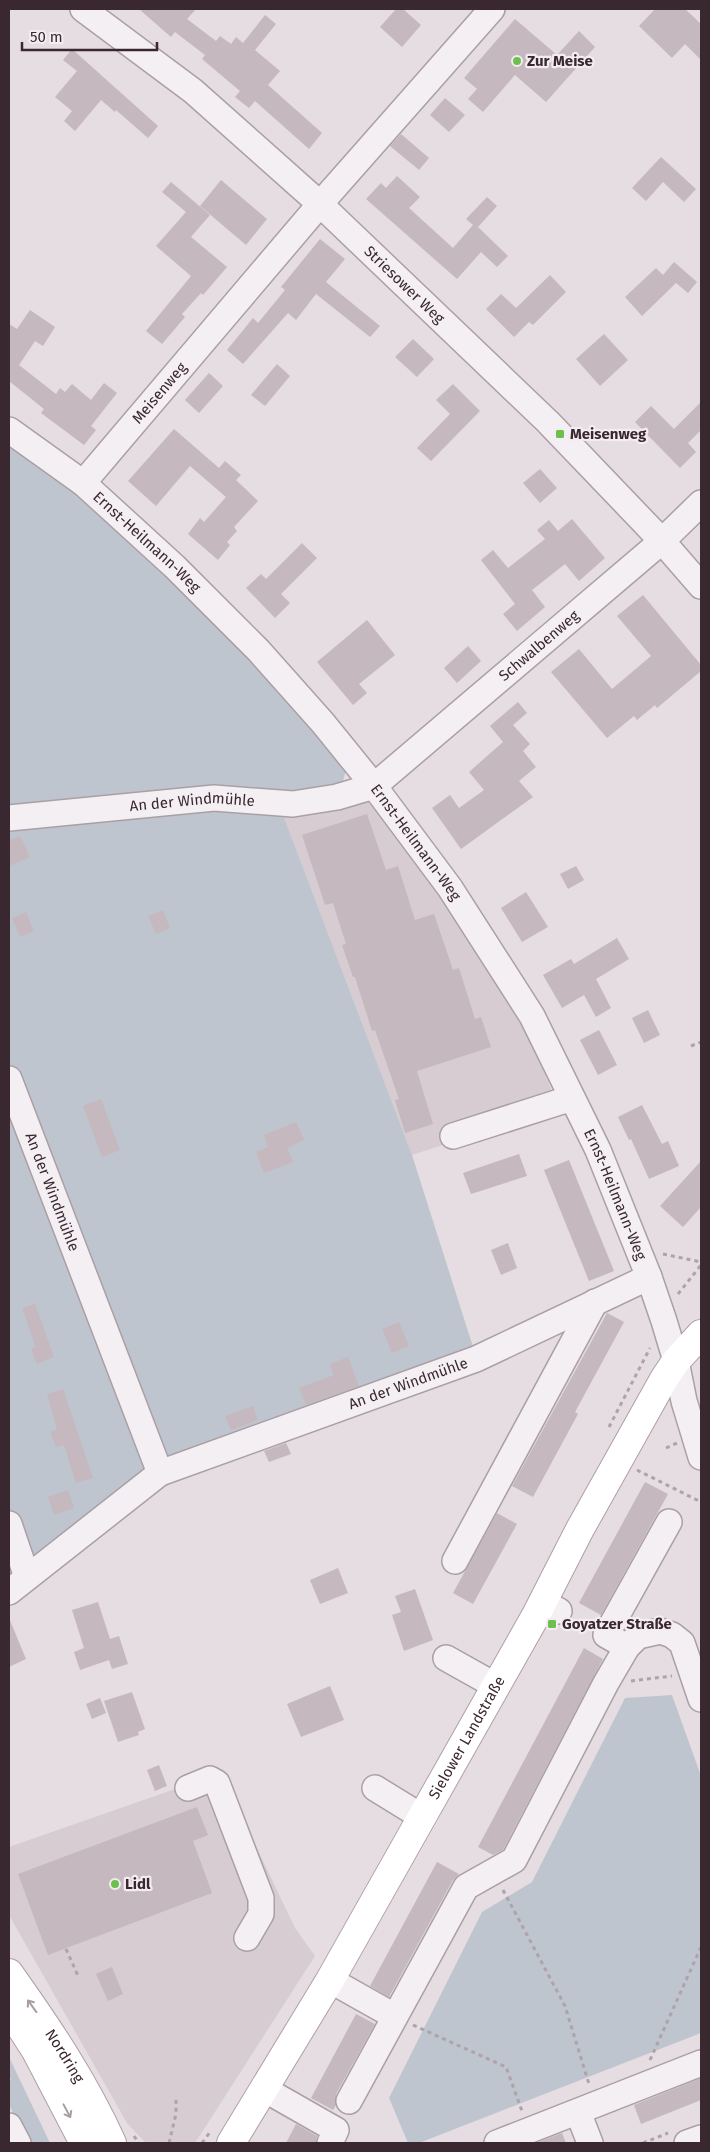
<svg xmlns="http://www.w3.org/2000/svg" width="710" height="2152" font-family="'Fira Sans',sans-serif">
<rect width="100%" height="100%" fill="#e5dde2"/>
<g fill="#d6ccd1">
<polygon points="370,800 438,892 522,1021 559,1107 412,1155 282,812"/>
<polygon points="221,1773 295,1928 315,1956 195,2143 146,2143 127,2123 9,1915 9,1847"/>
</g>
<g fill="#bfc5ce">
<polygon points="9,443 76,490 251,655 348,764 342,784 294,793 246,787 175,789 9,808"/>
<polygon points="241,808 282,812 412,1155 474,1350 153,1468 9,1585 9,826"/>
<polygon points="672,1695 701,1776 701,2033 419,2143 408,2143 389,2098 482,1912 532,1882 625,1698"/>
<polygon points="9,2057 50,2143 29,2143 9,2105 9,2081 11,2080 9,2075"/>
</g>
<g fill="#c5b8be">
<polygon points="139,9 196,9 187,19 216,41 220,36 231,44 236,37 243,43 265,15 276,24 255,50 280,71 268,85 322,133 309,149 255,101 249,108 235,97 240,91 202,59 205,55 175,32 171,37"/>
<polygon points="396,9 403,9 421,25 402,47 380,27"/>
<polygon points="655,9 685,9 701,24 701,60 685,44 672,58 639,26"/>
<polygon points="515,19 557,55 579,31 595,47 546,102 515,75 483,112 468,99 477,89 464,78"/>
<polygon points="72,49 158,126 148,138 116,110 115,112 101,100 75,131 64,121 72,111 55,97 77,71 63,60"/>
<polygon points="445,98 465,115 449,132 430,115"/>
<polygon points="401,134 429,158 419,170 390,146"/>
<polygon points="661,157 696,189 684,202 663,182 646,201 632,188"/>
<polygon points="397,176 420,197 409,208 453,248 473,225 466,219 487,197 497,206 478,227 508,256 497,267 481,252 457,279 366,199 381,183 386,188"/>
<polygon points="221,180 267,219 246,245 200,206"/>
<polygon points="171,182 210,215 191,237 227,267 203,295 201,293 182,314 185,317 162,344 146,331 191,276 156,246 186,212 162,192"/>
<polygon points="320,239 345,259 326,282 380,326 370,337 316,294 296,320 288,313 243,364 227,350 253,318 258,323 285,290 281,287"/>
<polygon points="674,262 697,282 688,293 676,283 642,316 625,297 656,268 663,275"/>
<polygon points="550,275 566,292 533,325 529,322 514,337 486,309 501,294 516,308"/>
<polygon points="30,310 55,327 43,346 35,341 19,365 56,394 60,388 65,392 72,384 91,400 104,383 117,393 91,426 96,430 84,445 41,413 44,409 9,381 9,324 17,329"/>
<polygon points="604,334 628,360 600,386 576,359"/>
<polygon points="413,339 434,359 417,377 395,357"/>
<polygon points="277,364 290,376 265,406 251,395"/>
<polygon points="209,373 223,386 199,413 185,400"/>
<polygon points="453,384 480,411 431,461 417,448 450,414 436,400"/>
<polygon points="701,402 701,430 688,443 696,452 680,468 635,422 651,406 674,429"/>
<polygon points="174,429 219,468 225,461 241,475 236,480 258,501 234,527 237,531 227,542 230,545 218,560 188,534 200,518 204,522 226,497 190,466 156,506 128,481"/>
<polygon points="540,469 557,488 540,503 523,483"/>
<polygon points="572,519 605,558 579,581 565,564 532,590 545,607 517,631 503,614 515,604 481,560 493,550 508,568 545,539 537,530 549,520 558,531"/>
<polygon points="302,543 317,558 281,594 290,603 275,618 246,588 261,574 266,579"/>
<polygon points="643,595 701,665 701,671 657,708 655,705 637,720 634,716 607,738 551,672 579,649 612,689 651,656 617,616"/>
<polygon points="367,620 395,655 359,684 367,693 353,705 317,662"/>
<polygon points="468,646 481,661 457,683 444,668"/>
<polygon points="518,702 527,713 513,725 530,744 523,751 536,767 519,781 533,797 461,849 432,808 450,795 459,808 484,790 469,772 503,742 490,726"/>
<polygon points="367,814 386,870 398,866 415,920 434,914 453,970 459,968 475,1019 481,1017 491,1047 417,1071 433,1124 405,1133 395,1100 399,1099 375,1030 372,1031 355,977 353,977 342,945 346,944 333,903 325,905 302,835"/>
<polygon points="20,836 30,857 9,866 9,840"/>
<polygon points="576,866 584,880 568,889 560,874"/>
<polygon points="526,892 548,927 522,942 501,908"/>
<polygon points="163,910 170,928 156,934 148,916"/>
<polygon points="26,912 34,931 20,937 12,918"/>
<polygon points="617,938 629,959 596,979 611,1008 596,1017 584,995 562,1008 543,975 571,959 574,964"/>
<polygon points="648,1010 660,1035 644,1043 632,1018"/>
<polygon points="599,1030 617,1065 598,1075 580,1040"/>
<polygon points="101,1099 120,1150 102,1157 83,1106"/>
<polygon points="642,1105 662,1144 668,1141 679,1166 649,1179 631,1139 629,1140 618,1117"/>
<polygon points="296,1122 304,1140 287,1148 293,1162 264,1173 256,1152 268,1147 264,1135"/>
<polygon points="519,1154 527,1176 471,1194 463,1173"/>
<polygon points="569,1160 614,1271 589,1281 544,1170"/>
<polygon points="701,1161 701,1207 683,1227 660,1206"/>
<polygon points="508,1243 517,1268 501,1275 491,1250"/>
<polygon points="35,1304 54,1357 37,1364 31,1349 36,1347 22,1308"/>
<polygon points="607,1313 624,1322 575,1412 578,1414 533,1497 512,1486"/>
<polygon points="399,1322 409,1346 392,1353 382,1329"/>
<polygon points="348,1357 359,1386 306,1405 299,1388 334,1375 330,1364"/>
<polygon points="63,1389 93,1478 76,1483 64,1445 56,1447 50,1432 57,1429 47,1394"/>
<polygon points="253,1406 258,1420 231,1430 225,1416"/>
<polygon points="286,1443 291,1454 269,1462 264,1451"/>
<polygon points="645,1482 668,1494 601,1615 579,1603"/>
<polygon points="68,1490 74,1508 54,1515 48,1497"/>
<polygon points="497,1513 517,1524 473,1604 453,1593"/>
<polygon points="338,1568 348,1593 320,1604 310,1580"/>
<polygon points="415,1589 433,1640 404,1651 392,1615 401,1612 395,1596"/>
<polygon points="98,1602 110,1639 119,1636 128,1664 112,1669 109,1660 80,1670 74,1652 84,1648 72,1610"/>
<polygon points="9,1618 26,1659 9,1667"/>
<polygon points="584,1648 603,1659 503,1850 493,1855 478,1847"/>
<polygon points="330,1686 344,1720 301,1737 287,1704"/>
<polygon points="132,1692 145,1729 138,1732 139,1735 118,1742 104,1701"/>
<polygon points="100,1698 106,1713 92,1719 86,1704"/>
<polygon points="159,1765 167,1786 155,1791 147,1770"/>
<polygon points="197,1807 208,1835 193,1841 212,1893 48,1955 18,1874"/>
<polygon points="437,1862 459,1874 453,1880 389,1997 370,1986"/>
<polygon points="112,1967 123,1994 108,2001 96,1974"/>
<polygon points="356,2014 375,2024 336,2094 336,2105 333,2110 311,2098"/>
<polygon points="701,2078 701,2100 641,2124 634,2105"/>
<polygon points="296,2124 317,2136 316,2143 286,2143"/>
<polygon points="562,2133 566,2143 536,2143"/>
</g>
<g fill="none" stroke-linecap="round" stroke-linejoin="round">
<g stroke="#ab9fa6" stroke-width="28">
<g id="minor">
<path id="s1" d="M83 9 193 91 320 204 548 422 662 541 701 586"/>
<path id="s2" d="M9 430 83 483 174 566 259 651 323 723 374 786 450 888 532 1016 598 1150 649 1277 664 1321 676 1361 684 1401 701 1457"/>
<path id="s3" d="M83 483 320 204 492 9"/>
<path id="s4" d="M9 818 214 798 293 804 337 797 374 786 662 541 701 503"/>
<path id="s5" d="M9 1079 160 1473"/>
<polyline points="453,1136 572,1098"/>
<polyline points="9,1524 27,1577"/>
<polyline points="455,1561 595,1302"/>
<path id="s6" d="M9 1592 160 1473 476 1359 649 1277"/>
<polyline points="543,1602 559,1611"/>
<polyline points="627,1647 606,1635 669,1522"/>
<polyline points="446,1658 496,1686"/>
<polyline points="188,1788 210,1779 217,1783 261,1898 261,1914 247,1938"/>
<polyline points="375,1788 422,1817"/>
<polyline points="330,1980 394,2016"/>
<polyline points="264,2089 336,2130 330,2143"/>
<polyline points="349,2101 466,1887 514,1860 606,1683 627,1647 638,1636 660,1631 672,1635 682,1643 701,1699"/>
<polyline points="578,2112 590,2143"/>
<polyline points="9,2126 18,2143"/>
<polyline points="497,2143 701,2063"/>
<polyline points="687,2143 701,2138"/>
</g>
</g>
<g stroke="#b09ea7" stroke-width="30">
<g id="major">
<path id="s7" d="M9 1973C48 2028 84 2081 112 2143"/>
<polyline points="9,2009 36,2051 84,2143"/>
<path id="s8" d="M231 2143 330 1980 422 1817 535 1617 580 1529 664 1379 676 1361 701 1334"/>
</g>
</g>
<g stroke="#ada3a9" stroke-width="3" stroke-dasharray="4 4" stroke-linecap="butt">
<polyline points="691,1046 701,1042"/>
<polyline points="663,1254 701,1262"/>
<polyline points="678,1294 701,1265"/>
<polyline points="609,1427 650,1348"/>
<polyline points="666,1448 677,1443"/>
<polyline points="637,1470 701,1502"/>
<polyline points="631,1681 672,1676"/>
<polyline points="503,1890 565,2006 589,2084"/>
<polyline points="66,1949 79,1978"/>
<polyline points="413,2025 506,2067 522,2111"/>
<polyline points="650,2060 701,1947"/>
<polyline points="134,2136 139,2143"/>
<polyline points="169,2143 176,2114 176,2100"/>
<polyline points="202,2143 210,2132"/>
<polyline points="643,2143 668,2133"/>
</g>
<use href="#minor" stroke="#f4eff2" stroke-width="25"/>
<use href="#major" stroke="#fff" stroke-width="28"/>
</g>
<defs><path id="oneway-shaft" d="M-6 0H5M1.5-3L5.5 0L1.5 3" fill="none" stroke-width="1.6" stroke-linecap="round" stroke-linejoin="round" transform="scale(1.25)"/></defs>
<g stroke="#a69ea2">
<use href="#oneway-shaft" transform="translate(32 2006) rotate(-126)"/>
<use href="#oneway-shaft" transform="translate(67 2111) rotate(62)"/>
</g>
<g fill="#6dbf4e" stroke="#f3ecf0" stroke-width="2">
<circle cx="517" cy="61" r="5"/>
<rect x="555" y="429" width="10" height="10" rx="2.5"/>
<rect x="547" y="1619" width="10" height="10" rx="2.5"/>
<circle cx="115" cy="1884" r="5"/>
</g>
<g text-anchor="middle" stroke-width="4.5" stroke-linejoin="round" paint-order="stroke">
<g font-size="15" font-weight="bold" fill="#3a2831" stroke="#f3ecf0" text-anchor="start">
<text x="527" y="66">Zur Meise</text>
<text x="570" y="439">Meisenweg</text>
<text x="562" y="1629">Goyatzer Straße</text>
<text x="125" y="1889">Lidl</text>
</g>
<g font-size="15" fill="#3a2831" stroke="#f3ecf0">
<text dy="5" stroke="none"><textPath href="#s1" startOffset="424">Striesower Weg</textPath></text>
<text dy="5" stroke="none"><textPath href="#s3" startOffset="118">Meisenweg</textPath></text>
<text dy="5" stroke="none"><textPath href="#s2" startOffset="178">Ernst-Heilmann-Weg</textPath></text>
<text dy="5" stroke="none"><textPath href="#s4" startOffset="585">Schwalbenweg</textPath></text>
<text dy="5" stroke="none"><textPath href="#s4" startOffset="184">An der Windmühle</textPath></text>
<text dy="5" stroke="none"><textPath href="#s2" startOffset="582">Ernst-Heilmann-Weg</textPath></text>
<text dy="5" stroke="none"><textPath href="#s5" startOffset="121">An der Windmühle</textPath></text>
<text dy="5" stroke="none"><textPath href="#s2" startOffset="988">Ernst-Heilmann-Weg</textPath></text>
<text dy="5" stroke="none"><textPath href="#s6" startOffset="456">An der Windmühle</textPath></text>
<text dy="5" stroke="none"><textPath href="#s8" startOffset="469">Sielower Landstraße</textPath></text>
<text dy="5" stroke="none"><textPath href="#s7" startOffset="100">Nordring</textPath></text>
</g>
</g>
<rect width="710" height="2152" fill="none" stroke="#3a2831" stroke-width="20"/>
<path d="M22 42v8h135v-8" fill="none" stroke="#3a2831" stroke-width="2.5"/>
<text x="30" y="42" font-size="15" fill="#3a2831" stroke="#f3ecf0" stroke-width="4" paint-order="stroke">50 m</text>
</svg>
